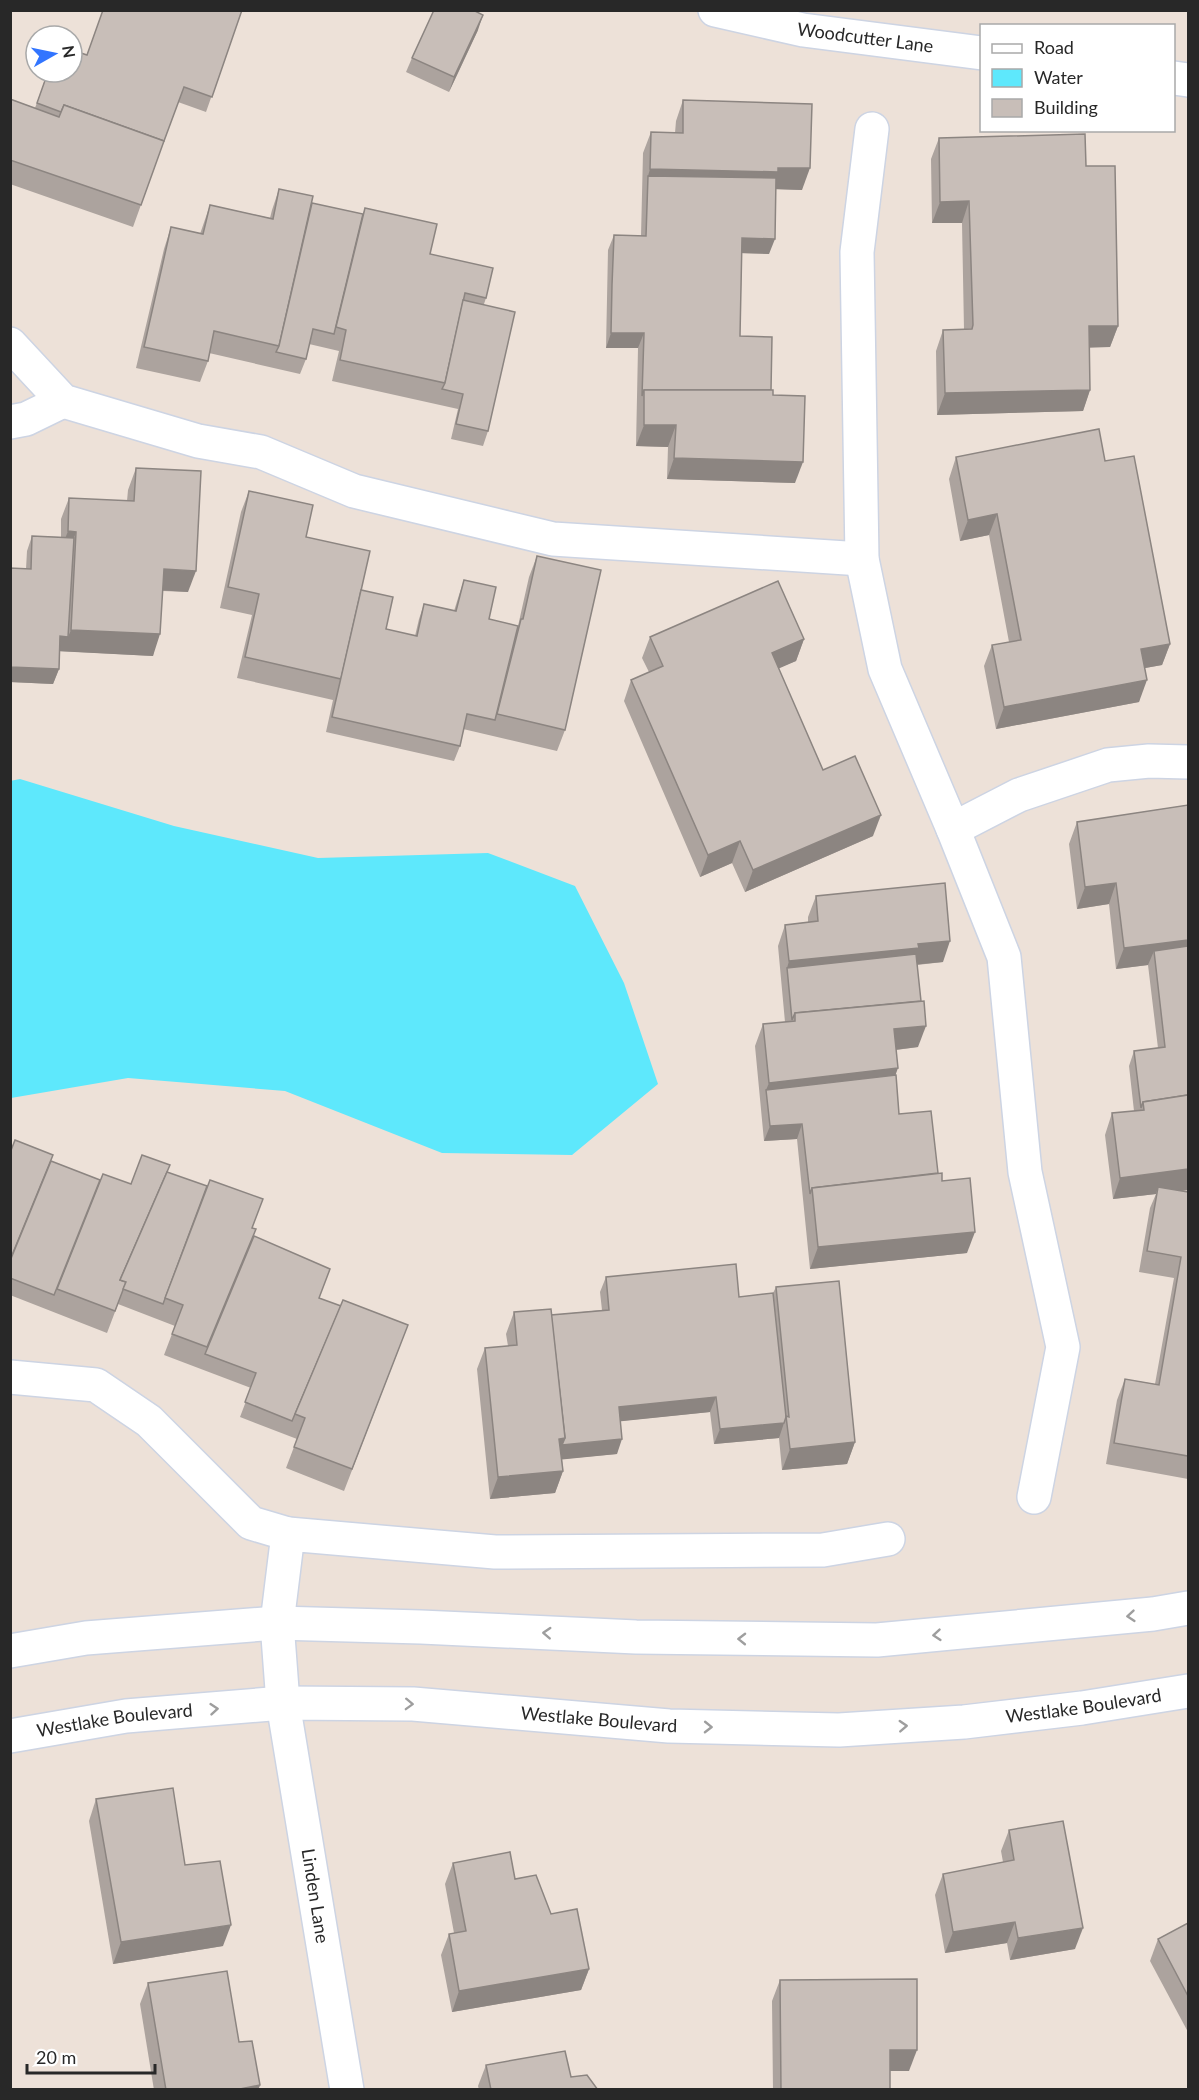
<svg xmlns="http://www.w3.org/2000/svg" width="1199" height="2100" font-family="Lato,sans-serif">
<rect width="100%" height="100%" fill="#ede1d8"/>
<polygon fill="#5ee8fc" points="20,779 174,826 318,858 488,853 575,886 624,983 658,1084 572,1155 442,1153 285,1091 128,1078 11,1098 10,781"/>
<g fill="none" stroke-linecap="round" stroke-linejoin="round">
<g stroke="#cdd4e3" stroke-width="36">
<g id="minor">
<path id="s1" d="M715 10 803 30 982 53"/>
<polyline points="1174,78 1188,80"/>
<polyline points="872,129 857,252 862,559 885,669 953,829 1004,957 1025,1172 1063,1347 1034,1497"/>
<polyline points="10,344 63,401 198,441 261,452 354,491 553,539 862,559"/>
<polyline points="10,422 26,419 63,401"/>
<polyline points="953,829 1019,795 1108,765 1149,761 1188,762"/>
<polyline points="10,1377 96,1385 149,1421 251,1523 288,1534"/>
<polyline points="10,1651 86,1638 277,1623 421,1627 636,1637 877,1640 1153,1614 1188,1608"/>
<path id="s2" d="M10 1736 126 1716 283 1703 413 1704 669 1726 839 1730 964 1722 1082 1708 1188 1691"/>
<polyline points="347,2090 283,1703 277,1623 288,1534 495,1552 823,1550 888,1539"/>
</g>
</g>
<use href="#minor" stroke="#fff" stroke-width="33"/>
</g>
<g fill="#aca39e">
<polygon points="242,10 206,112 178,102 133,227 10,184 10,99 35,108 48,72 87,55"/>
<polygon points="478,30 449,92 406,72 412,58"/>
<polygon points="683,100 802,190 775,189 769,254 742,253 740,336 773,395 795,483 667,479 668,447 636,446 638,348 606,348 608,250 614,235 641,236 643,153 651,132 675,133 676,121"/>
<polygon points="939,138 1086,166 1118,326 1110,347 1089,347 1090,390 1083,411 937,415 936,351 943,330 964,329 962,223 932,223 931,159"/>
<polygon points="279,189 312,203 363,214 365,208 430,254 486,298 484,304 488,431 483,446 451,439 458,409 332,381 339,351 309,344 306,359 300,374 209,353 208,361 200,382 136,368 164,249 171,227 200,234 210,205 270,218 272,210"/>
<polygon points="956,457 1105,461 1170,644 1162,665 1145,668 1139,702 996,729 984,666 992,645 1009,642 989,535 960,541 949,479"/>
<polygon points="136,468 188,592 163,591 153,656 60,651 59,669 53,684 10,682 10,568 26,569 27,551 32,536 61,537 61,519 69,498 127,501 128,490"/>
<polygon points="249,491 306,537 361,590 386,629 415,636 419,619 424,604 454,611 459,595 464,580 489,619 518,626 529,577 537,556 565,730 557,751 463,729 460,746 454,761 326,732 333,700 237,678 252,615 220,608 241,512"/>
<polygon points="650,637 804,639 796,661 778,668 823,770 873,836 745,892 732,863 700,877 624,701 631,680 649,672 642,658"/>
<polygon points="1188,805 1188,1190 1179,1191 1188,1192 1188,1479 1106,1464 1117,1400 1125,1379 1155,1384 1174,1278 1139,1272 1150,1208 1156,1194 1113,1199 1105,1135 1112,1113 1134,1111 1129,1066 1134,1051 1158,1048 1148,965 1116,969 1109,904 1077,909 1069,844 1077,822"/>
<polygon points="816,896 943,962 917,965 918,1047 896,1050 896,1075 899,1114 938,1173 967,1253 810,1269 797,1139 764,1141 755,1046 763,1024 785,1022 778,946 785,925 808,922 808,917"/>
<polygon points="10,1153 51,1161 100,1180 131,1184 167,1172 253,1228 254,1236 319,1298 400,1346 344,1491 286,1468 297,1439 240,1417 251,1388 164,1355 175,1326 118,1304 107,1333 10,1295"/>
<polygon points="606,1277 739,1297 773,1293 776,1287 855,1442 847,1464 782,1470 779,1438 714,1444 710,1412 620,1421 617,1454 562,1459 563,1471 555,1493 490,1499 477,1369 485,1348 508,1346 506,1334 514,1312 551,1315 602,1310 600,1292"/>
<polygon points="96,1799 185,1865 223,1946 113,1964 89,1821"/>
<polygon points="1009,1830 1075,1949 1010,1960 1007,1943 945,1953 935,1895 943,1874 1003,1862 1001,1851"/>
<polygon points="453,1863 515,1879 551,1914 589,1969 581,1990 452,2012 441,1955 449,1934 454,1933 445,1884"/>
<polygon points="1188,1923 1188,2032 1150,1961 1158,1939"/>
<polygon points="780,1980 909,2071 890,2071 890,2090 773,2090 772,2001"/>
<polygon points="148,1983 239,2042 260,2085 258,2090 154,2090 140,2004"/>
<polygon points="486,2065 571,2077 598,2090 479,2090 478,2086"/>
</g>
<g fill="#8c8581">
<polygon points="483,15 478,30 449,92 454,77"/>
<polygon points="778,168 810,168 802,190 772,189 648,176 650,169"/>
<polygon points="969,201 962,223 932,223 940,202"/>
<polygon points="742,238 775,239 769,254 737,253"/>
<polygon points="1089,326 1118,326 1110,347 1081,348"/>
<polygon points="611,333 644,333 638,348 606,348"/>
<polygon points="1090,390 1083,411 937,415 945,393"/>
<polygon points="644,425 676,425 668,447 636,446"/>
<polygon points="674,458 803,462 795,483 667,479"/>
<polygon points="997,514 989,535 960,541 968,520"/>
<polygon points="68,531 76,532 69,553 60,552"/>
<polygon points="164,569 196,571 188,592 156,590"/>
<polygon points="71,630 160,634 153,656 55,651 60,636 68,637"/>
<polygon points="804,639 796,661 764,675 772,653"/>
<polygon points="1170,644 1162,665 1134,670 1141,649"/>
<polygon points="10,667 59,669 53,684 10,682"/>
<polygon points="1147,680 1139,702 996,729 1004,707"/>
<polygon points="881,815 873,836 745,892 753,870"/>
<polygon points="740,841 732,863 700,877 708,855"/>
<polygon points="1116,883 1109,904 1077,909 1085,887"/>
<polygon points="1188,940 1188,960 1154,951 1148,965 1116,969 1124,948"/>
<polygon points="950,941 943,962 912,965 787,968 789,961 918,944"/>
<polygon points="926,1026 918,1047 886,1051 894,1029"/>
<polygon points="898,1068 890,1090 766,1090 769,1083"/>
<polygon points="802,1124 797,1139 764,1141 770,1126"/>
<polygon points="1188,1169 1188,1190 1157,1194 1158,1187 1156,1194 1113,1199 1120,1178"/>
<polygon points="975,1232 967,1253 810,1269 818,1247"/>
<polygon points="716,1397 710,1412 614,1422 619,1407"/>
<polygon points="784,1423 779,1438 714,1444 720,1429"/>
<polygon points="565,1438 622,1439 617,1454 557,1460 559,1439"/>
<polygon points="855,1442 847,1464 782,1470 790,1449"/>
<polygon points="563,1471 555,1493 490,1499 498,1477"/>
<polygon points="1015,1922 1007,1943 945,1953 953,1932"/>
<polygon points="231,1925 223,1946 113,1964 121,1942"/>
<polygon points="1083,1928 1075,1949 1010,1960 1018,1938"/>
<polygon points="589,1969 581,1990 452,2012 459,1991"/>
<polygon points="890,2050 917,2050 909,2071 883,2071"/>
<polygon points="260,2085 258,2090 235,2090"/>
</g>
<g fill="#c8beb8" stroke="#8c8581" stroke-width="1.5">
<polygon points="103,10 242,10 212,97 184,87 164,141 64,105 61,112 37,103 48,72 72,72 72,50 87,55"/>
<polygon points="434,10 473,10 483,15 454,77 412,58"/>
<polygon points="10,99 59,117 64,105 164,141 141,205 10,160"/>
<polygon points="683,100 812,104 810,168 778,168 778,172 650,169 651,132 683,133"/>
<polygon points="1085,134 1086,166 1115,166 1118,326 1089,326 1090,390 945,393 943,330 972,329 973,325 969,201 940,202 939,138"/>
<polygon points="648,176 776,178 775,239 742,238 740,336 772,337 771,390 644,390 642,396 644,333 611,333 612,285 614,235 646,236"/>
<polygon points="279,189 313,196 279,346 214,331 208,361 144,347 171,227 203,234 210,205 273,219"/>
<polygon points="312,203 363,214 334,334 313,329 306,359 276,352 279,346"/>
<polygon points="365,208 437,224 430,254 493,268 486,298 465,293 445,383 340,360 346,330 336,327"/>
<polygon points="463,300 515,312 488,431 456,424 463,394 442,389 445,383"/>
<polygon points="644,390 773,390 773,395 805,396 803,462 674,458 676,425 644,425"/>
<polygon points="1099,429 1105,461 1134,456 1170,644 1141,649 1147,680 1004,707 992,645 1021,640 997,514 968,520 956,457"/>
<polygon points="136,468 201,471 196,571 164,569 160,634 71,630 76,532 68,531 69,498 134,501"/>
<polygon points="249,491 313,505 306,537 370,551 341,679 245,657 259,594 228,587"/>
<polygon points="32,536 74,538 68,637 60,636 59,669 10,667 10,568 31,569"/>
<polygon points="537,556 601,570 565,730 497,714 521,619 523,619"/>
<polygon points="464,580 496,587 489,619 518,626 495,720 467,714 460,746 332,717 361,590 393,597 386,629 417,636 424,604 456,611"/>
<polygon points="778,581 804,639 772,653 823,770 855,756 881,815 753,870 740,841 708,855 631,680 663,666 650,637"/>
<polygon points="1188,805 1188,940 1124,948 1116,883 1085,887 1077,822"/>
<polygon points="945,883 950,941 918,944 919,948 789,961 785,925 818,921 816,896"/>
<polygon points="1188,946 1188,1095 1143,1102 1141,1108 1134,1051 1165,1047 1154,951"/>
<polygon points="916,954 921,1001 795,1013 792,1020 787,968"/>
<polygon points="924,1001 926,1026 894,1029 898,1068 769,1083 763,1024 795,1021 795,1013"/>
<polygon points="896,1075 899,1114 931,1111 938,1173 812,1188 810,1194 802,1124 770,1126 766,1090"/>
<polygon points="1188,1095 1188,1169 1120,1178 1112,1113 1144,1110 1143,1102"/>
<polygon points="15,1140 53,1155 10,1260 10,1153"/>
<polygon points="142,1155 170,1165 120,1280 126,1282 115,1311 57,1289 103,1174 131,1184"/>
<polygon points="51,1161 100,1180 54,1295 10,1278 10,1261"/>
<polygon points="167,1172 207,1186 163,1304 123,1289 126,1282 120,1280"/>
<polygon points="942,1173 942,1181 970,1178 975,1232 818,1247 812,1188"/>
<polygon points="210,1180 263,1199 252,1228 256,1229 207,1347 172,1334 183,1305 165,1298"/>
<polygon points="1158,1187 1188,1192 1188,1456 1114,1443 1125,1379 1159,1385 1181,1257 1147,1251"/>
<polygon points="254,1236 330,1269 319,1298 341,1306 292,1421 245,1402 256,1373 205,1354"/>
<polygon points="736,1264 739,1297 773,1293 786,1417 784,1423 720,1429 716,1397 619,1407 622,1439 562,1445 565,1438 551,1315 609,1310 606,1277"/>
<polygon points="839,1281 855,1442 790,1449 786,1416 789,1417 776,1287"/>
<polygon points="343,1300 408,1325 352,1469 294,1447 305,1418 295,1414"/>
<polygon points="551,1309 565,1438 559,1439 563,1471 498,1477 485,1348 517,1345 514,1312"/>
<polygon points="173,1788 185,1865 220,1861 231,1925 121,1942 96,1799"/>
<polygon points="1063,1821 1083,1928 1018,1938 1015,1922 953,1932 943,1874 1014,1860 1009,1830"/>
<polygon points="510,1852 515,1879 536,1875 551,1914 577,1909 589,1969 459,1991 449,1934 466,1931 453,1863"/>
<polygon points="1188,1923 1188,1996 1158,1939"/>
<polygon points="227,1971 239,2042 252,2041 260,2085 235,2090 166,2090 148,1983"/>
<polygon points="917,1979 917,2050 890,2050 890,2090 781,2090 780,1980"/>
<polygon points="565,2051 571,2077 587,2075 598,2090 491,2090 486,2065"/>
</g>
<defs><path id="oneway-chevron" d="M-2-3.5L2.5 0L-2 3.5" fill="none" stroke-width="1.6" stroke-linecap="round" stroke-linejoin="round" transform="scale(1.5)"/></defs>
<g stroke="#9e9e9e">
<use href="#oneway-chevron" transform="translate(1131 1616) rotate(175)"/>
<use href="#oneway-chevron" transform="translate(547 1633) rotate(-177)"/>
<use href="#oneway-chevron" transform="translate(937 1635) rotate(175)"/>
<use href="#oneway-chevron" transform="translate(742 1639) rotate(-179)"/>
<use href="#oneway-chevron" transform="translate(409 1704) rotate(2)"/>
<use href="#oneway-chevron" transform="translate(214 1709) rotate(-5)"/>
<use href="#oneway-chevron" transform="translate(903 1726) rotate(-3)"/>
<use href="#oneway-chevron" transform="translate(708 1727) rotate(1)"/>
</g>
<g text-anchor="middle" stroke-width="6" stroke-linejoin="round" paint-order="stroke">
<g font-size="18" fill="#282828" stroke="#fff">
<text dy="6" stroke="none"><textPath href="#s1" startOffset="153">Woodcutter Lane</textPath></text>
<text dy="6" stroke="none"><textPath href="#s2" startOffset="1078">Westlake Boulevard</textPath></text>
<text dy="6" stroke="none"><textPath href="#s2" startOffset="592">Westlake Boulevard</textPath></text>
<text dy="6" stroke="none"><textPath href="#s2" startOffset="106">Westlake Boulevard</textPath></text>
<text transform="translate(315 1896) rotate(81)" y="6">Linden Lane</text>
</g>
</g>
<rect width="1199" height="2100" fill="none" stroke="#282828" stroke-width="24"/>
<rect x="980" y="24" width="195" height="108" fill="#ffffff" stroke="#a9a9a9" stroke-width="1.5"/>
<rect x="992" y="44" width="30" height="9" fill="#ffffff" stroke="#a9a9a9" stroke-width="1.5"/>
<text x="1034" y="54" font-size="18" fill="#282828">Road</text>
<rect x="992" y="69" width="30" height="18" fill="#5ee8fc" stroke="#a9a9a9" stroke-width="1.5"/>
<text x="1034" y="84" font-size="18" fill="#282828">Water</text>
<rect x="992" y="99" width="30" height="18" fill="#c8beb8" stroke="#a9a9a9" stroke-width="1.5"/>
<text x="1034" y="114" font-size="18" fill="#282828">Building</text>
<g transform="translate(54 54) rotate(81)"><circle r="28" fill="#ffffff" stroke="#a9a9a9" stroke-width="1.5"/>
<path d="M0-4.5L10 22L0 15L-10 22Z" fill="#3275ff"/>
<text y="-9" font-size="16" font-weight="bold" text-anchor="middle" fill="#282828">N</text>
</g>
<path d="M27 2064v9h128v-9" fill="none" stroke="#282828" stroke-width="3"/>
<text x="36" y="2064" font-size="18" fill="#282828" stroke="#ffffff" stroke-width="4.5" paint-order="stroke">20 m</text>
</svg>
